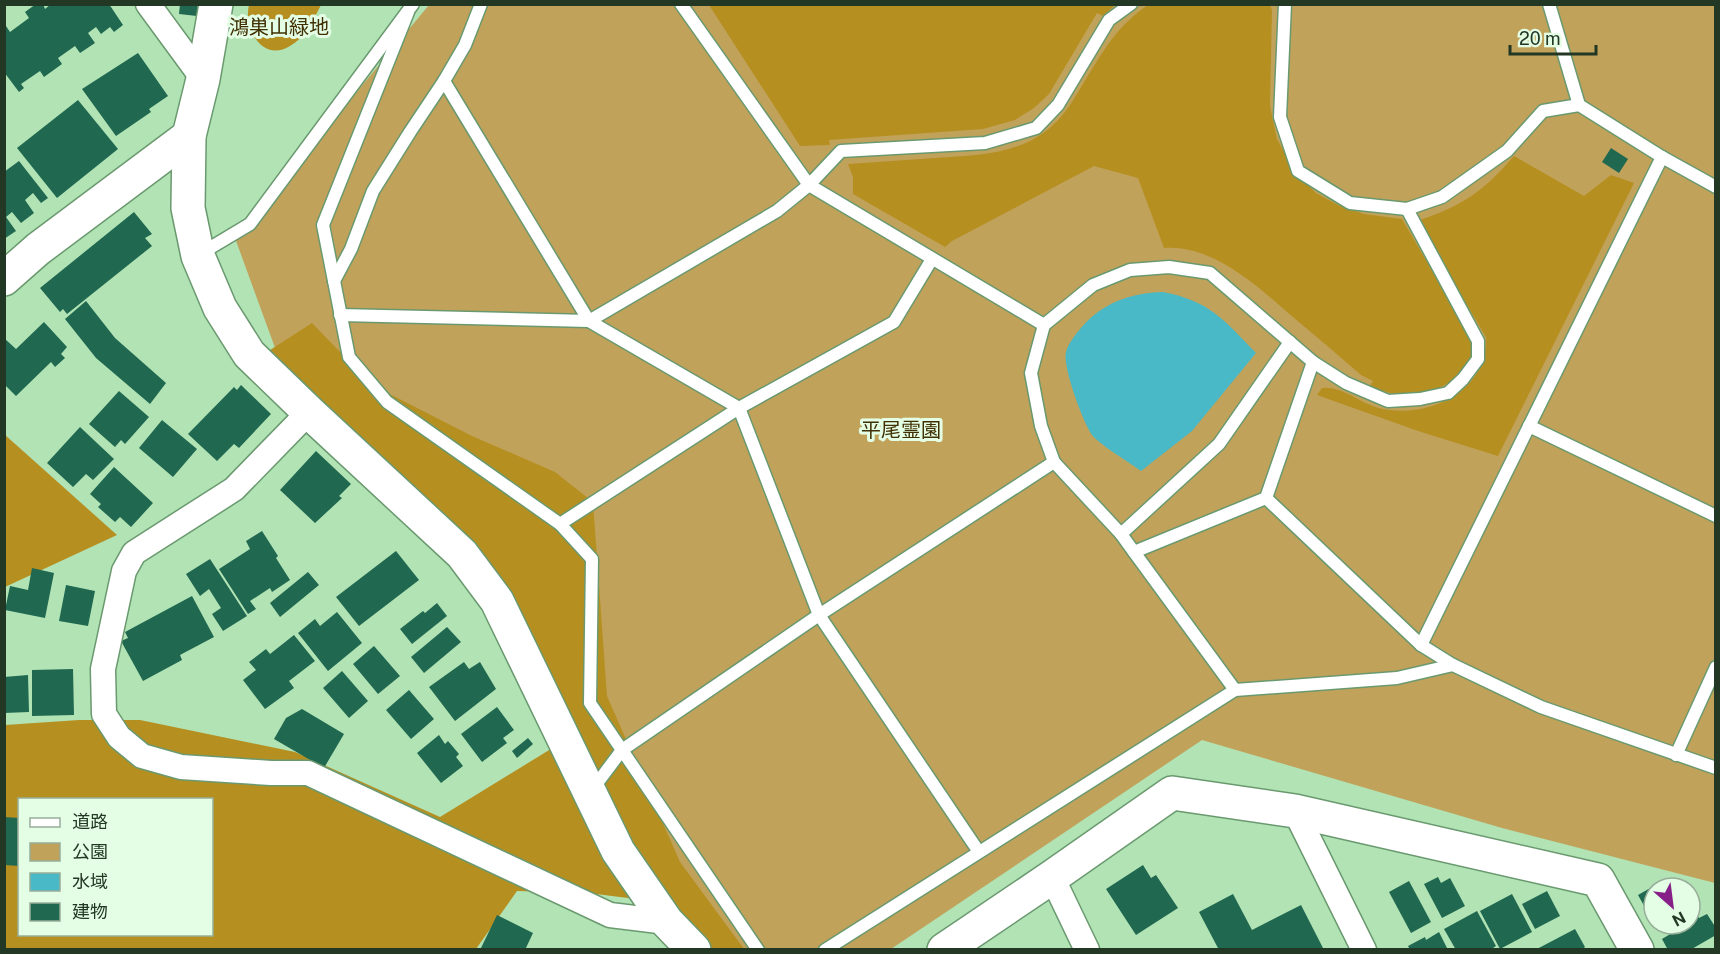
<svg xmlns="http://www.w3.org/2000/svg" width="1720" height="954" font-family="'Public Sans','Noto Sans JP',sans-serif">
<rect width="100%" height="100%" fill="#b1e3b5"/>
<polygon fill="#c1a25a" points="429,5 1715,5 1715,883 1502,828 1202,740 891,949 731,949 503,586 278,356 235,238"/>
<g fill="#b68f21" fill-rule="evenodd">
<path d="M249 5V4L321 5C313 20 306 37 290 46 263 63 243 29 249 5Z"/>
<polygon points="709,5 1115,5 1103,16 1097,13 1049,94 1034,108 1015,120 983,129 829,140 830,145 800,146"/>
<path d="M1148 5H1270L1272 10 1270 106 1277 139 1297 175 1316 193 1338 205 1364 214 1402 219 1473 341C1480 371 1437 394 1412 395 1397 396 1384 392 1370 386L1373 381 1361 375C1339 356 1317 337 1294 318 1258 287 1215 245 1164 248L1138 178 1094 166 952 241 945 247 853 194V177L848 164C877 162 906 160 935 158 988 155 1037 154 1070 105 1095 67 1110 30 1148 5Z"/>
<path d="M1514 156 1584 196 1611 175 1634 183 1498 456 1418 431 1317 395 1322 388C1343 386 1359 403 1379 408 1426 420 1489 392 1486 337L1417 221C1461 207 1484 191 1514 156Z"/>
<path d="M312 323 372 385 472 436 555 472 593 502 607 696 680 862 744 949H708L652 901 588 893 517 891 476 949 5 950V725L79 720H140L295 752 440 817 572 736 502 586 267 352ZM20 800H212V934H20Z"/>
<polygon points="4,434 117,535 5,587 4,587"/>
</g>
<path fill="#49b9c7" d="M1163 292C1210 301 1224 320 1256 353L1192 431 1141 471C1129 462 1100 445 1092 435 1083 422 1062 366 1066 352 1068 344 1075 335 1081 328 1102 303 1130 293 1163 292Z"/>
<g fill="#206850">
<polygon points="36,4 43,4 45,9 51,4 109,4 123,25 114,32 110,27 101,34 96,27 88,33 95,43 80,53 75,46 58,58 62,64 44,77 40,71 21,84 24,88 19,92 4,72 4,23 10,32 29,18 25,12"/>
<polygon points="180,4 198,4 197,16 179,14"/>
<polygon points="138,53 168,96 149,109 151,112 116,136 82,89"/>
<polygon points="78,100 118,149 57,198 17,148"/>
<polygon points="1611,148 1628,159 1619,173 1602,162"/>
<polygon points="19,161 48,198 41,203 33,193 25,200 34,213 21,223 12,212 6,217 16,231 4,239 4,172"/>
<polygon points="134,212 152,234 145,238 152,246 67,314 63,309 60,312 40,288"/>
<polygon points="86,301 115,338 166,383 150,404 96,358 65,319"/>
<polygon points="44,322 67,347 61,354 65,358 55,367 51,362 16,396 4,384 4,338 16,349"/>
<polygon points="241,385 271,414 239,448 234,444 217,461 188,434 234,387 237,390"/>
<polygon points="119,391 149,417 125,444 121,440 115,447 89,424"/>
<polygon points="162,420 197,449 173,477 139,448"/>
<polygon points="80,427 114,459 93,480 86,474 73,487 47,463"/>
<polygon points="316,451 351,484 339,496 342,498 315,523 280,490"/>
<polygon points="114,467 153,503 131,527 120,517 115,522 98,507 101,504 90,494"/>
<polygon points="262,531 278,556 276,558 290,580 272,592 270,588 250,601 256,609 248,614 219,569 250,549 246,541"/>
<polygon points="396,551 419,580 359,626 336,597"/>
<polygon points="210,559 247,616 223,631 212,614 221,608 209,589 200,596 186,574"/>
<polygon points="32,568 54,573 45,618 5,610 10,586 28,590"/>
<polygon points="308,572 319,585 280,617 270,603"/>
<polygon points="66,585 95,591 88,626 59,621"/>
<polygon points="192,596 214,637 180,655 182,660 143,681 121,641 128,638 125,632"/>
<polygon points="437,603 447,616 412,644 400,629 423,611 425,613"/>
<polygon points="337,612 362,643 328,671 298,633 315,619 320,626"/>
<polygon points="447,627 461,642 424,673 411,657"/>
<polygon points="294,635 315,661 289,681 294,688 265,709 243,680 256,670 249,662 266,649 270,654"/>
<polygon points="374,646 400,676 378,694 353,664"/>
<polygon points="464,662 469,669 480,662 496,689 455,721 429,687"/>
<polygon points="73,669 74,715 32,716 32,670"/>
<polygon points="342,671 368,701 349,718 323,688"/>
<polygon points="28,675 29,712 4,713 4,677"/>
<polygon points="409,690 434,719 411,739 386,710"/>
<polygon points="497,707 514,730 503,738 507,743 482,762 461,734"/>
<polygon points="302,709 344,734 324,768 274,739 286,718"/>
<polygon points="439,735 445,744 448,741 459,754 456,757 463,766 441,783 417,753"/>
<polygon points="528,738 533,744 517,758 512,751"/>
<polygon points="4,817 20,818 20,866 4,865"/>
<polygon points="1143,865 1151,878 1156,875 1178,908 1136,935 1106,889"/>
<polygon points="1438,877 1441,883 1450,878 1465,906 1442,918 1424,884"/>
<polygon points="1409,881 1431,922 1411,933 1389,892"/>
<polygon points="1661,882 1664,888 1654,888 1654,920 1652,920 1638,895"/>
<polygon points="1547,891 1560,916 1535,929 1522,904"/>
<polygon points="1233,894 1252,930 1301,905 1323,948 1319,950 1219,950 1199,912"/>
<polygon points="1512,894 1532,932 1500,949 1480,911"/>
<polygon points="1477,911 1496,946 1490,950 1456,950 1444,929"/>
<polygon points="1696,914 1699,918 1707,914 1716,928 1716,935 1690,950 1668,950 1662,939 1672,933 1670,930 1679,924 1690,924 1690,917"/>
<polygon points="497,915 533,933 525,950 480,950"/>
<polygon points="1575,929 1585,947 1581,950 1535,950"/>
<polygon points="1439,932 1448,950 1410,950 1408,946 1425,937 1426,940"/>
</g>
<g fill="none" stroke-linecap="round" stroke-linejoin="round">
<g stroke="#6a996f" stroke-width="15">
<g id="lane">
<polyline points="681,4 809,185 1044,325"/>
<polyline points="1285,4 1280,117 1298,171 1350,203 1407,209 1442,197 1507,151 1543,111 1579,105 1662,157 1716,187"/>
<polyline points="1549,4 1579,105"/>
<polyline points="408,12 323,225 349,357 387,402 560,524 592,559 590,703 758,950"/>
<polyline points="444,81 589,321 739,408 819,615 979,852"/>
<polyline points="200,254 250,224 413,4"/>
<polygon points="1169,267 1210,273 1313,362 1266,498 1134,552 1121,534 1054,462 1041,426 1031,373 1044,325 1093,285 1130,270"/>
<polyline points="334,281 351,249 373,191 410,132 444,81 465,45 481,4"/>
<polyline points="340,315 589,321 777,211 809,185 841,151 985,143 1036,128 1058,105 1109,20 1131,4"/>
<polyline points="1313,362 1346,383 1388,401 1420,399 1448,393 1463,379 1478,359 1478,341 1407,209"/>
<polyline points="1529,426 1716,516"/>
<polyline points="1266,498 1421,645 1453,665 1541,707 1716,768"/>
<polyline points="560,524 739,408 894,322 932,259"/>
<polyline points="1121,534 1219,444 1290,342"/>
<polyline points="1134,552 1235,690"/>
<polyline points="1421,645 1662,157"/>
<polyline points="1676,755 1716,667"/>
<polyline points="592,790 622,750 819,615 1054,462"/>
<polyline points="825,950 1235,690 1397,678 1453,665"/>
</g>
</g>
<g stroke="#6a996f" stroke-width="27">
<g id="street">
<polyline points="148,4 203,79"/>
<polyline points="309,412 234,489 134,553 124,571 103,669 104,714 119,737 142,756 181,767 271,773 308,773 610,915 667,922"/>
<polyline points="1295,811 1364,950"/>
<polyline points="1052,877 1087,950"/>
</g>
</g>
<g stroke="#6a996f" stroke-width="36">
<g id="secondary">
<polyline points="216,4 203,79 189,136 188,208 198,256 220,308 249,354 309,412 462,554 497,601 618,851 667,922 694,950"/>
<polyline points="4,279 38,249 189,136"/>
<polyline points="944,950 1052,877 1172,793 1295,811 1598,880 1637,950"/>
</g>
</g>
<use href="#lane" stroke="#fff" stroke-width="12"/>
<use href="#street" stroke="#fff" stroke-width="24"/>
<use href="#secondary" stroke="#fff" stroke-width="33"/>
</g>
<g text-anchor="middle" stroke-width="6" stroke-linejoin="round" paint-order="stroke">
<g font-size="20" fill="#403003" stroke="#e4fde5">
<text x="279" y="34">鴻巣山緑地</text>
<text x="901" y="437">平尾霊園</text>
</g>
</g>
<rect width="1720" height="954" fill="none" stroke="#233725" stroke-width="12"/>
<rect x="18" y="798" width="195" height="138" fill="#e4fde5" stroke="#97ae98" stroke-width="1.5"/>
<rect x="30" y="818" width="30" height="9" fill="#ffffff" stroke="#97ae98" stroke-width="1.5"/>
<text x="72" y="828" font-size="18" fill="#233725">道路</text>
<rect x="30" y="843" width="30" height="18" fill="#c1a25a" stroke="#97ae98" stroke-width="1.5"/>
<text x="72" y="858" font-size="18" fill="#233725">公園</text>
<rect x="30" y="873" width="30" height="18" fill="#49b9c7" stroke="#97ae98" stroke-width="1.5"/>
<text x="72" y="888" font-size="18" fill="#233725">水域</text>
<rect x="30" y="903" width="30" height="18" fill="#206850" stroke="#97ae98" stroke-width="1.5"/>
<text x="72" y="918" font-size="18" fill="#233725">建物</text>
<g transform="translate(1672 906) rotate(152)"><circle r="28" fill="#e4fde5" stroke="#97ae98" stroke-width="1.5"/>
<path d="M0-4.5L10 22L0 15L-10 22Z" fill="#862088"/>
<text y="-9" font-size="16" font-weight="bold" text-anchor="middle" fill="#233725">N</text>
</g>
<path d="M1510 45v9h86v-9" fill="none" stroke="#233725" stroke-width="3"/>
<text x="1519" y="45" font-size="18" fill="#233725" stroke="#e4fde5" stroke-width="4.5" paint-order="stroke">20 m</text>
</svg>
